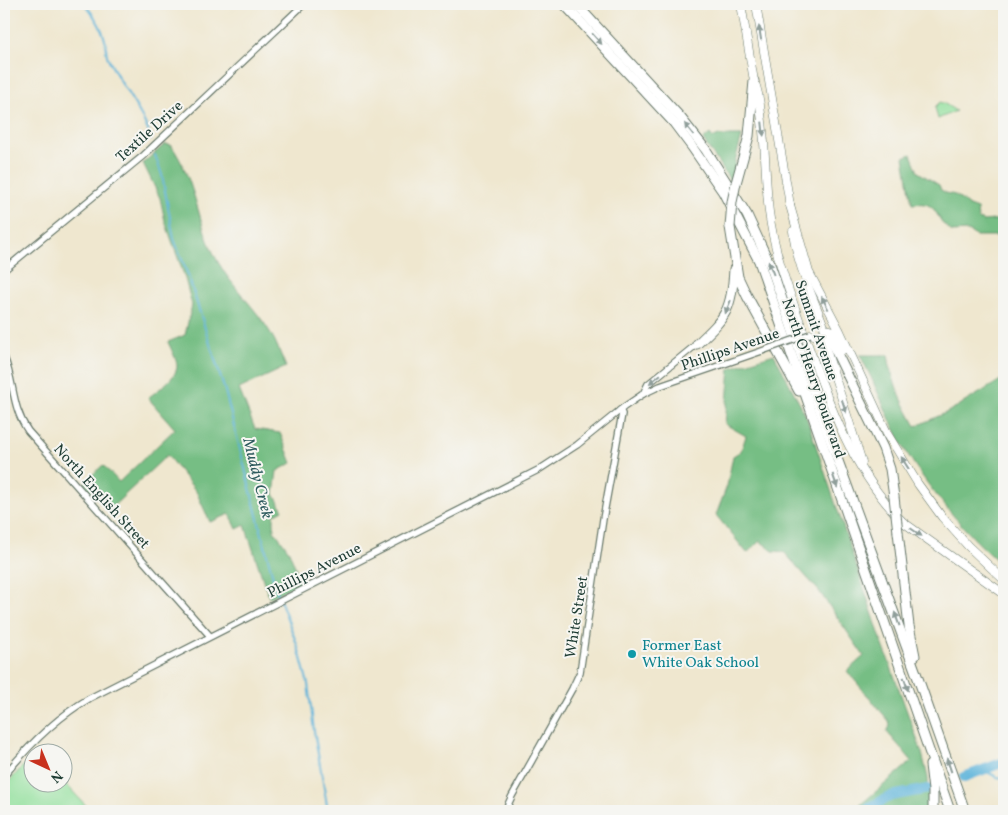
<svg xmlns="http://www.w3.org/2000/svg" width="1008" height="815" font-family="Vollkorn,serif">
<rect width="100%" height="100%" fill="#f6f6f2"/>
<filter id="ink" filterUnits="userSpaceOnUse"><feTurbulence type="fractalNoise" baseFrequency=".02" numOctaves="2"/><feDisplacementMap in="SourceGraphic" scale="10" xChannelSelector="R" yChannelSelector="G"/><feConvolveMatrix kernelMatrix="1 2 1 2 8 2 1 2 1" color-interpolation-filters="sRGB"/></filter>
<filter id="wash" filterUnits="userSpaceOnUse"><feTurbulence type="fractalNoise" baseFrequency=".0096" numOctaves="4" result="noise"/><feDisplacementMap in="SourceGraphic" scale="20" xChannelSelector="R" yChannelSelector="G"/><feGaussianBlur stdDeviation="1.12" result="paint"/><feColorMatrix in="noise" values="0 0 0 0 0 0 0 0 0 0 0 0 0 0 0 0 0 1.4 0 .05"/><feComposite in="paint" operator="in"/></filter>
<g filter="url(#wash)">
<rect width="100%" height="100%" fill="#efe7cf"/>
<g fill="#93e09d" stroke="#598e68">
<polygon points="940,102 945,104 956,111 938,119 935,107"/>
<polygon points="32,756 32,782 62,782 63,781 91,811 4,811 4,787"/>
</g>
<g fill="#76be84" stroke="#4a7e5c">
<polygon points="710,134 713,138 719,136 742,136 735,161 735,172 732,183 703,140"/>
<path d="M165 144 171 145C197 182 197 225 218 262 232 287 255 307 270 332 277 343 281 356 286 367L239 389 255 429 280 433 292 463 277 471 274 494 283 510 274 515V530L289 551 301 582 269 598 245 525 237 529 230 514 210 522 196 491 167 455 108 511 84 483 103 465 119 482 175 429 148 398C156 391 178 378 177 365 176 358 171 349 168 342L185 335 192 305 184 275 165 221 160 198 143 163Z"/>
<path d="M911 154 918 172 939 185 941 190 946 193 955 195 969 206 977 209 978 219 984 221 1004 219 1000 236H976L968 231 952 232C949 229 946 227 943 224 933 208 933 202 912 204L904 157Z"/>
<polygon points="774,354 806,416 883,645 922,753 928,778 929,811 853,811 912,761 887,732 890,726 889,721 847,671 864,656 819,591 784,552 773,551 760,541 747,553 716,515 727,486 733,456 741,451 746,436 725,424 730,368"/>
<path d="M860 355H888C892 383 902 401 916 426L950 411 1004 378V566C969 538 925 485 903 446 887 416 876 385 860 355Z"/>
</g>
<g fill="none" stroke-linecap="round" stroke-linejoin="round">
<g stroke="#5db4da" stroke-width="2">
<path d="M84 4C93 13 102 27 105 40 107 46 105 52 108 58 119 84 145 114 151 140"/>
<polyline points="155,155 162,175 174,239 188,275 225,391 276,589 298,647 308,684 314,731 328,811"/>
<polyline points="983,770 997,777 1004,778"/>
</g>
<g stroke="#5db4da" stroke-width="10">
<polyline points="964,777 1004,762"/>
<polyline points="863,811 891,796 928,789"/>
</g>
</g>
</g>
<g filter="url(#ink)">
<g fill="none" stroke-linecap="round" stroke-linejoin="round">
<g stroke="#68786a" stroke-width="8">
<g id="minor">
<polyline points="4,270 144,155 304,4"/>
<path d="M4 357C15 384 11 406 28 431L210 636"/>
<polyline points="643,394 648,384 697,344"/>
<path d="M4 776C28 746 57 717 90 698L540 469 577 445 624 407 643 394 660 386 762 351"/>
<polyline points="505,811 512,796 572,689 580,672 603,519 622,414 620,410"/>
</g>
</g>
<g stroke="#68786a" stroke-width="9">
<g id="major">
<path d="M741 4 754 81C759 92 760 103 761 114 766 147 765 180 769 212 774 252 788 288 801 325 826 396 849 467 903 522L1004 594"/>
<polyline points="756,4 790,205"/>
<polyline points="789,202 809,272 839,329 888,435 918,484 942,517 968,546 1004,580"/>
<path d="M793 231C797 266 813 296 825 329L834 331 843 350"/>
<polyline points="810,334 820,337 823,340 862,462"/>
</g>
</g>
<g stroke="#68786a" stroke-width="11">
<g id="highway">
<polyline points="564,4 674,123 692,147 723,192 759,261 950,811"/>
<polyline points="576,4 680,117 706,150 747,215 771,267 827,431 919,681 965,811"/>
<polyline points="736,183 749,136 754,81"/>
<polyline points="730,227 738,277 747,296 799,391"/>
<polyline points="825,329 883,448 890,469 894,497"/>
<path d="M697 344C726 317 732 310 734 269"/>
<polyline points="898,532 909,626 915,656"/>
<polyline points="930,765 933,790 933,811"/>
</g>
</g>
<use href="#minor" stroke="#fff" stroke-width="5.5"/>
<use href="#major" stroke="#fff" stroke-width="8"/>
<use href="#highway" stroke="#fff" stroke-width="9"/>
<g stroke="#68786a" stroke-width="8" stroke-linecap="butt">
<polyline id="minor-bridge" points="762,351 810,334"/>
</g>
<g stroke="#68786a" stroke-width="11" stroke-linecap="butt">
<g id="highway-bridge">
<polyline points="730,227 732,202 736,183"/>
<polyline points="894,497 898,532"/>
</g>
</g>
<use href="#minor-bridge" stroke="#fff" stroke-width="5.5"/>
<use href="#highway-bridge" stroke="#fff" stroke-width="9"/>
</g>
<defs><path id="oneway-solid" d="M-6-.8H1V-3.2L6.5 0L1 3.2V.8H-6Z" transform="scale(1.25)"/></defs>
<g fill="#8f9e9a">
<use href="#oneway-solid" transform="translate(760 33) rotate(-99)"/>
<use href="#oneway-solid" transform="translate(597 39) rotate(48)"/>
<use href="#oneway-solid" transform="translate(689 129) rotate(-128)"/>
<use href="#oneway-solid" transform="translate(763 129) rotate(84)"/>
<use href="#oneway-solid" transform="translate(771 268) rotate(-111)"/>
<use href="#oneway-solid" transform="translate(825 303) rotate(-118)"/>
<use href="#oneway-solid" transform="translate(728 307) rotate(112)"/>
<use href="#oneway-solid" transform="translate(655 379) rotate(141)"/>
<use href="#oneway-solid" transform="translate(844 406) rotate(72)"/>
<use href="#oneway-solid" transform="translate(905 463) rotate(-122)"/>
<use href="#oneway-solid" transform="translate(835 481) rotate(71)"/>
<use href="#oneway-solid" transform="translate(916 532) rotate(35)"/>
<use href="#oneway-solid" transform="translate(897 619) rotate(-110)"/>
<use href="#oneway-solid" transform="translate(906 684) rotate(71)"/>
<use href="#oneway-solid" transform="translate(949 765) rotate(-109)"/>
</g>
</g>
<circle fill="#0f9aa8" stroke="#f6f6f2" stroke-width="2" cx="632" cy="654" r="5"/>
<g text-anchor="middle" stroke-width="4" stroke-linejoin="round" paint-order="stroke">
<g font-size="15" fill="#1f3d34" stroke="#f6f6f2">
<text transform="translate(149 131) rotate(-42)" y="5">Textile Drive</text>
<text transform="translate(817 330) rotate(71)" y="5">Summit Avenue</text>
<text transform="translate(730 349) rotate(-19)" y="5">Phillips Avenue</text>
<text transform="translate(814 378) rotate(71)" y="5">North O'Henry Boulevard</text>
<text transform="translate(102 496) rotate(48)" y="5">North English Street</text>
<text transform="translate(314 570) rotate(-27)" y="5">Phillips Avenue</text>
<text transform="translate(576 617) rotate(-81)" y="5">White Street</text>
</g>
<g font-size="15" fill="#0d838f" stroke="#f6f6f2" text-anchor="start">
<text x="642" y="650">Former East<tspan x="642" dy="17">White Oak School</tspan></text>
</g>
<g font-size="16" font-style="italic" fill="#2e5b5e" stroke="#f6f6f2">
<text transform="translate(259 478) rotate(76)" y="6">Muddy Creek</text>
</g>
</g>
<rect width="1008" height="815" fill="none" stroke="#f6f6f2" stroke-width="20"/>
<g transform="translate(48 768) rotate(136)"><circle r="24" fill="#f6f6f2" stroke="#a0aca6"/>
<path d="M0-4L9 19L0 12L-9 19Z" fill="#c8321e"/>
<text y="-8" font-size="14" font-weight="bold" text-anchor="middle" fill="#1f3d34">N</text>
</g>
</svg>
